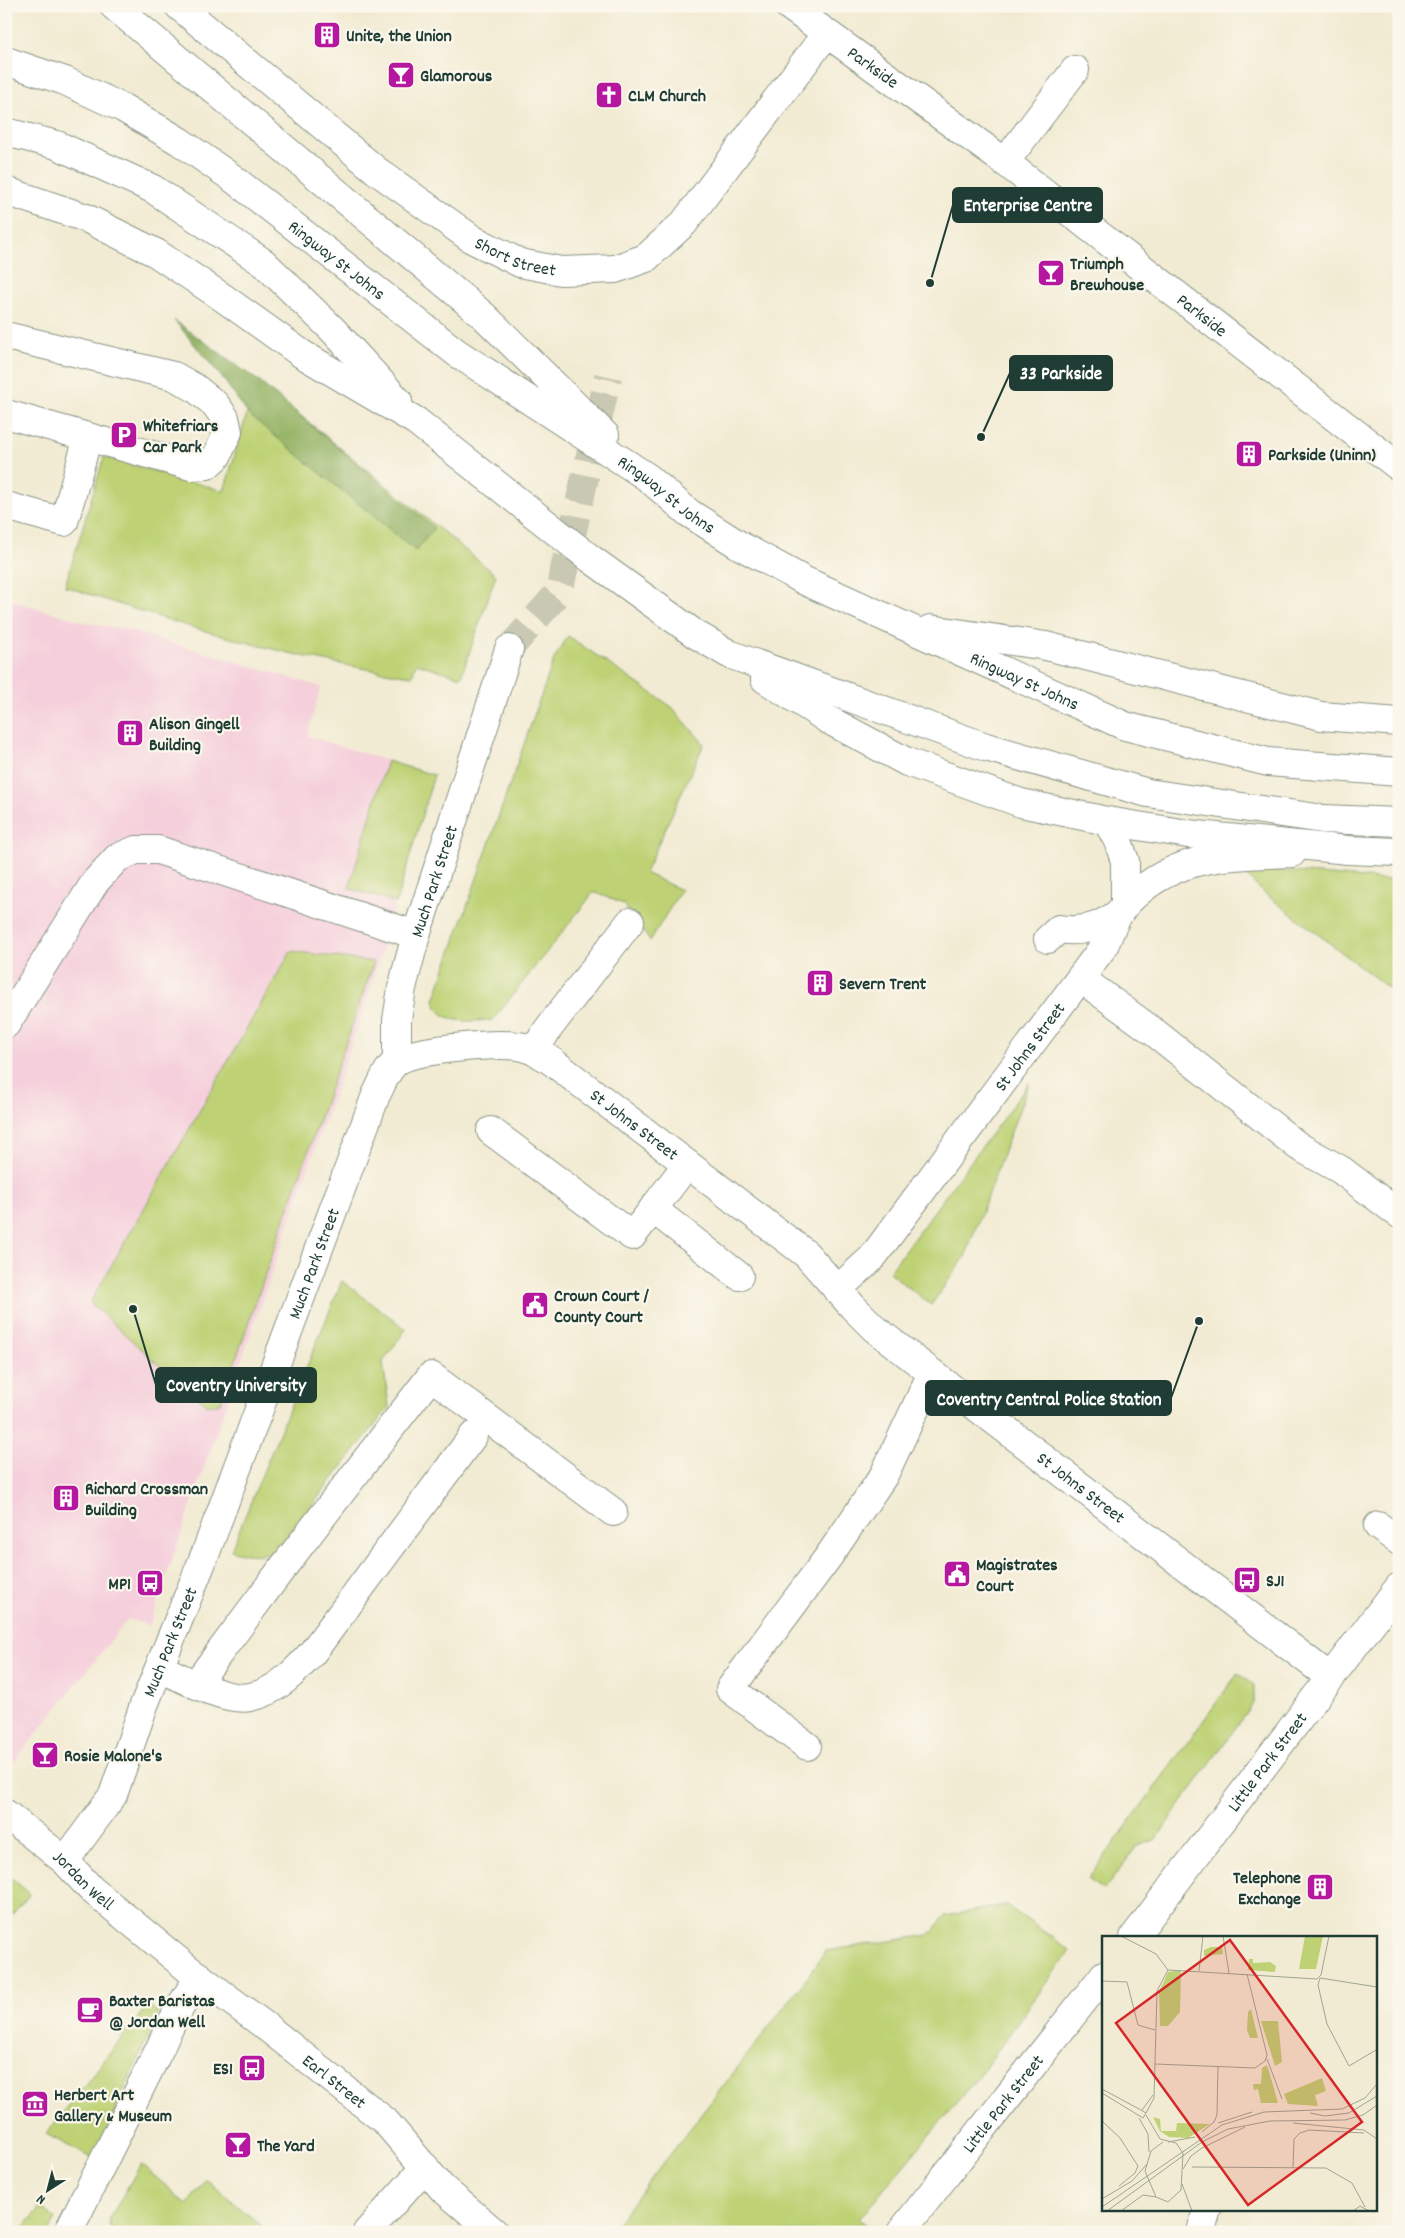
<svg xmlns="http://www.w3.org/2000/svg" width="1405" height="2238" font-family="Dekko,sans-serif">
<rect width="100%" height="100%" fill="#fbf7ec"/>
<filter id="ink" filterUnits="userSpaceOnUse"><feTurbulence type="fractalNoise" baseFrequency=".02" numOctaves="2"/><feDisplacementMap in="SourceGraphic" scale="10" xChannelSelector="R" yChannelSelector="G"/><feConvolveMatrix kernelMatrix="1 2 1 2 8 2 1 2 1" color-interpolation-filters="sRGB"/></filter>
<filter id="wash" filterUnits="userSpaceOnUse"><feTurbulence type="fractalNoise" baseFrequency=".0096" numOctaves="4" result="noise"/><feDisplacementMap in="SourceGraphic" scale="20" xChannelSelector="R" yChannelSelector="G"/><feGaussianBlur stdDeviation="1.12" result="paint"/><feColorMatrix in="noise" values="0 0 0 0 0 0 0 0 0 0 0 0 0 0 0 0 0 1.4 0 .05"/><feComposite in="paint" operator="in"/></filter>
<g filter="url(#wash)">
<rect width="100%" height="100%" fill="#f2ebd3"/>
<polygon fill="#f5cfdb" points="6,599 88,623 128,630 321,687 307,736 434,775 367,999 149,1626 128,1619 6,1772"/>
<g fill="#bed275" stroke="#6e8854">
<path d="M257 380 496 575 461 677 416 663 412 676C294 660 177 625 65 586L104 457 224 491Z"/>
<path d="M568 636 672 707 704 744 645 873 681 890 650 941 623 904 594 892 493 1020C472 1021 440 1026 434 1000L554 659Z"/>
<polygon points="387,761 434,775 396,903 349,888"/>
<polygon points="1239,867 1399,881 1399,996 1260,890"/>
<polygon points="291,951 374,962 221,1402 215,1405 208,1405 177,1381 90,1303"/>
<polygon points="1029,1083 965,1257 931,1305 889,1272"/>
<path d="M342 1281 406 1329 383 1362 389 1407 276 1551C260 1556 247 1556 231 1550Z"/>
<polygon points="1238,1673 1254,1685 1254,1702 1155,1840 1137,1846 1104,1890 1088,1879"/>
<polygon points="6,1873 30,1894 6,1922"/>
<polygon points="1006,1905 1070,1950 982,2072 859,2219 876,2232 610,2232 810,1974 825,1951 929,1935 945,1916"/>
<polygon points="148,2005 159,2013 93,2159 46,2134"/>
<polygon points="141,2164 187,2205 206,2179 269,2232 118,2232 109,2226 110,2218"/>
<polygon points="41,2207 56,2219 49,2232 20,2232"/>
</g>
<polygon fill="#96b466" stroke="#5a784d" points="174,320 257,380 434,528 416,551 248,414 224,380"/>
</g>
<g filter="url(#ink)">
<g fill="none" stroke-linecap="round" stroke-linejoin="round">
<polyline stroke="#c8c8b3" stroke-width="28" stroke-dasharray="28 14" stroke-linecap="butt" points="509,649 559,592 608,376"/>
<g stroke="#889484" stroke-width="30">
<g id="minor">
<path id="s1" d="M179 6 377 171 472 239 520 263 561 271 615 269 646 258 684 223 826 34"/>
<path id="s2" d="M789 6 1005 162 1399 467"/>
<polyline points="1005,162 1075,70"/>
<polyline points="6,336 174,376 195,388 215,404 225,418 228,432 217,456 207,465 191,466 6,414"/>
<polyline points="6,506 64,522 88,437"/>
<polyline points="1107,821 1118,841 1125,861 1125,905"/>
<path d="M1048 939 1059 929C1081 933 1101 927 1119 913"/>
<polyline points="1080,978 1154,1032 1298,1146 1341,1170 1399,1214"/>
<polyline points="6,1024 95,882 117,858 136,850 158,850 416,935"/>
<polyline points="534,1051 548,1029 630,922"/>
<path id="s3" d="M397 1061V1020L402 988 416 935 509 649"/>
<polyline points="491,1131 632,1236 653,1209 739,1276"/>
<polyline points="653,1209 687,1164"/>
<path id="s4" d="M837 1290 872 1258 1104 946C1110 932 1115 916 1125 905 1173 853 1228 856 1292 853"/>
<polyline points="1378,1526 1399,1541"/>
<path d="M160 1668C182 1678 226 1702 250 1697 275 1693 296 1671 312 1653L473 1436"/>
<polyline points="196,1684 284,1566 431,1376 613,1512"/>
<polyline points="807,1746 730,1689 829,1556 884,1475 932,1373"/>
<path d="M68 2232 160 2048C171 2022 183 1999 200 1977"/>
<polyline points="367,2232 425,2167"/>
<polyline points="1201,2232 1207,2209"/>
</g>
</g>
<g stroke="#889484" stroke-width="30">
<g id="major">
<path id="s5" d="M6 1814 65 1861 91 1889 187 1968 264 2025 385 2121 442 2188 494 2232"/>
<path id="s6" d="M65 1861 113 1795 144 1705 206 1552 376 1095C382 1084 387 1067 399 1060 417 1049 496 1043 518 1046 530 1047 540 1054 550 1060L806 1254 853 1307 875 1329 932 1373 1331 1678"/>
<path id="s7" d="M1134 1937 1399 1587"/>
<path id="s8" d="M901 2232 1104 1975"/>
</g>
</g>
<g stroke="#889484" stroke-width="30">
<g id="highway">
<polyline points="114,6 484,316 605,435"/>
<path id="s9" d="M6 61 65 81 123 108 179 141 231 177 457 353 647 477 689 513 739 545 805 581 1125 726 1268 762 1399 772"/>
<polyline points="6,132 57,145 153,189 264,263 333,330 398,401"/>
<polyline points="6,191 86,218 156,253 222,297 302,354 416,421 591,559 695,634 729,654 986,747 1148,793 1323,819 1399,822"/>
<polyline points="930,629 1046,646 1321,716 1399,722"/>
<polyline points="765,679 827,719 907,762 1021,803 1107,821 1188,834 1348,850 1399,852"/>
</g>
</g>
<use href="#minor" stroke="#fff" stroke-width="28"/>
<use href="#major" stroke="#fff" stroke-width="28"/>
<use href="#highway" stroke="#fff" stroke-width="28"/>
</g>
</g>
<defs>
<g id="building-square" transform="scale(1.4375)"><rect x="-9" y="-9" width="18" height="18" rx="4" fill="#b5179e" stroke="#fbf7ec"/><path d="M-4-6H4V6H1V3H-1V6H-4ZM-2.5-4.3h1.7v1.8h-1.7ZM.8-4.3h1.7v1.8H.8ZM-2.5-1h1.7V.8h-1.7ZM.8-1h1.7V.8H.8Z" fill="#fff"/></g>
<g id="bar-square" transform="scale(1.4375)"><rect x="-9" y="-9" width="18" height="18" rx="4" fill="#b5179e" stroke="#fbf7ec"/><path d="M-6-5H6L.8 .8V4.5H3.5V6h-7V4.5H-.8V.8Z" fill="#fff"/></g>
<g id="church-square" transform="scale(1.4375)"><rect x="-9" y="-9" width="18" height="18" rx="4" fill="#b5179e" stroke="#fbf7ec"/><path d="M-1.2-6h2.4v3.5h3.3v2.4h-3.3V6h-2.4V-.1h-3.3v-2.4h3.3Z" fill="#fff"/></g>
<g id="parking-square" transform="scale(1.4375)"><rect x="-9" y="-9" width="18" height="18" rx="4" fill="#b5179e" stroke="#fbf7ec"/><path d="M-3.5-5.5H1a3.5 3.5 0 0 1 0 7H-1V5.5H-3.5ZM-1-3.4V-.6H.8a1.4 1.4 0 0 0 0-2.8Z" fill="#fff"/></g>
<g id="civic-square" transform="scale(1.4375)"><rect x="-9" y="-9" width="18" height="18" rx="4" fill="#b5179e" stroke="#fbf7ec"/><path d="M-.6-6.5H3V-4.5H.6V-3L4-1V1h2V6H-6V1h2V-1L-.6-3ZM-1.2 2.5V6h2.4V2.5Z" fill="#fff"/></g>
<g id="bus-square" transform="scale(1.4375)"><rect x="-9" y="-9" width="18" height="18" rx="4" fill="#b5179e" stroke="#fbf7ec"/><path d="M-5-6H5V4H4V6H2V4H-2V6H-4V4H-5ZM-3.5-4V0h7V-4ZM-3.5 1.2v1.5H-2V1.2ZM2 1.2v1.5H3.5V1.2Z" fill="#fff"/></g>
<g id="cafe-square" transform="scale(1.4375)"><rect x="-9" y="-9" width="18" height="18" rx="4" fill="#b5179e" stroke="#fbf7ec"/><path d="M-5.5-4.5H6V0H3Q3 3.5 0 3.5H-2.5Q-5.5 3.5-5.5 0ZM3-3.2v2h1.7v-2ZM-6 4.5H4V6H-6Z" fill="#fff"/></g>
<g id="museum-square" transform="scale(1.4375)"><rect x="-9" y="-9" width="18" height="18" rx="4" fill="#b5179e" stroke="#fbf7ec"/><path d="M0-6L6-3V-2H-6V-3ZM-5-1h2V3h-2ZM-1-1h2V3h-2ZM3-1h2V3H3ZM-6 4H6V6H-6Z" fill="#fff"/></g>
</defs>
<g fill-rule="evenodd">
<use href="#building-square" x="327" y="35"/>
<use href="#bar-square" x="401" y="75"/>
<use href="#church-square" x="609" y="95"/>
<use href="#bar-square" x="1051" y="273"/>
<use href="#parking-square" x="124" y="435"/>
<use href="#building-square" x="1249" y="454"/>
<use href="#building-square" x="130" y="733"/>
<use href="#building-square" x="820" y="983"/>
<use href="#civic-square" x="535" y="1305"/>
<use href="#building-square" x="66" y="1498"/>
<use href="#civic-square" x="957" y="1574"/>
<use href="#bus-square" x="1247" y="1580"/>
<use href="#bus-square" x="150" y="1583"/>
<use href="#bar-square" x="45" y="1755"/>
<use href="#building-square" x="1320" y="1887"/>
<use href="#cafe-square" x="90" y="2010"/>
<use href="#bus-square" x="252" y="2068"/>
<use href="#museum-square" x="35" y="2104"/>
<use href="#bar-square" x="238" y="2145"/>
</g>
<g text-anchor="middle" stroke-width="4.5" stroke-linejoin="round" paint-order="stroke">
<g font-size="18" font-weight="bold" fill="#1f3d34" stroke="#fbf7ec" text-anchor="start">
<text x="346" y="41">Unite, the Union</text>
<text x="420" y="81">Glamorous</text>
<text x="628" y="101">CLM Church</text>
<text x="1070" y="269">Triumph<tspan x="1070" dy="21">Brewhouse</tspan></text>
<text x="143" y="431">Whitefriars<tspan x="143" dy="21">Car Park</tspan></text>
<text x="1268" y="460">Parkside (Uninn)</text>
<text x="149" y="729">Alison Gingell<tspan x="149" dy="21">Building</tspan></text>
<text x="839" y="989">Severn Trent</text>
<text x="554" y="1301">Crown Court /<tspan x="554" dy="21">County Court</tspan></text>
<text x="85" y="1494">Richard Crossman<tspan x="85" dy="21">Building</tspan></text>
<text x="976" y="1570">Magistrates<tspan x="976" dy="21">Court</tspan></text>
<text x="1266" y="1586">SJ1</text>
<text x="131" y="1589" text-anchor="end">MP1</text>
<text x="64" y="1761">Rosie Malone's</text>
<text x="1301" y="1883" text-anchor="end">Telephone<tspan x="1301" dy="21">Exchange</tspan></text>
<text x="109" y="2006">Baxter Baristas<tspan x="109" dy="21">@ Jordan Well</tspan></text>
<text x="233" y="2074" text-anchor="end">ES1</text>
<text x="54" y="2100">Herbert Art<tspan x="54" dy="21">Gallery &amp; Museum</tspan></text>
<text x="257" y="2151">The Yard</text>
</g>
<g font-size="18" fill="#1f3d34" stroke="#fbf7ec">
<text dy="6" stroke="none"><textPath href="#s2" startOffset="104">Parkside</textPath></text>
<text dy="6" stroke="none"><textPath href="#s1" startOffset="422">Short Street</textPath></text>
<text dy="6" stroke="none"><textPath href="#s9" startOffset="389">Ringway St Johns</textPath></text>
<text dy="6" stroke="none"><textPath href="#s2" startOffset="516">Parkside</textPath></text>
<text dy="6" stroke="none"><textPath href="#s9" startOffset="794">Ringway St Johns</textPath></text>
<text dy="6" stroke="none"><textPath href="#s9" startOffset="1199">Ringway St Johns</textPath></text>
<text dy="6" stroke="none"><textPath href="#s3" startOffset="185">Much Park Street</textPath></text>
<text dy="6" stroke="none"><textPath href="#s4" startOffset="311">St Johns Street</textPath></text>
<text dy="6" stroke="none"><textPath href="#s6" startOffset="1134">St Johns Street</textPath></text>
<text dy="6" stroke="none"><textPath href="#s6" startOffset="650">Much Park Street</textPath></text>
<text dy="6" stroke="none"><textPath href="#s6" startOffset="1711">St Johns Street</textPath></text>
<text dy="6" stroke="none"><textPath href="#s6" startOffset="245">Much Park Street</textPath></text>
<text dy="6" stroke="none"><textPath href="#s7" startOffset="220">Little Park Street</textPath></text>
<text dy="6" stroke="none"><textPath href="#s5" startOffset="102">Jordan Well</textPath></text>
<text dy="6" stroke="none"><textPath href="#s5" startOffset="424">Earl Street</textPath></text>
<text dy="6" stroke="none"><textPath href="#s8" startOffset="164">Little Park Street</textPath></text>
</g>
</g>
<g transform="translate(1102 1936)">
<rect width="275" height="275" fill="#f2ebd3"/>
<path d="M203 0H221L214 33H197ZM109 11H120L121 18 102 20V14ZM147 23H151V27L168 26 174 30 173 36 146 34ZM79 34 78 76 66 90H58L57 56 66 36ZM149 73 156 102H148L145 94 146 76ZM159 85H176L180 126 173 130ZM165 129 171 149 176 167H159L156 153 152 154 151 148H159L160 132ZM220 142 224 155 213 159 216 170 186 168 182 158ZM51 181 58 183 59 195H74L75 187 108 188 86 202 67 201 58 195Z" fill="#bed275"/>
<path fill="none" stroke="#9ea593" stroke-width="1" d="M19 0 54 18 66 34M121 0 127 37M97 35 101 0M0 45 25 46 36 89 53 94M274 114 247 130 225 88 216 49 218 42 275 51M165 123 180 163M53 128 153 132 163 125 165 119 145 38M0 153 39 174M0 157 41 182 44 177 39 174M40 174 51 159M44 177 52 162 55 55 66 34 215 43 219 39 227 0M208 177 223 180 247 177 275 160M44 179 58 203 74 207 81 217 79 254 66 266 54 261 43 235 49 215 61 206M37 182 46 198 47 216M0 185 18 202 36 230 33 237 17 250M116 187 150 176M191 187 262 194 275 203M100 196 112 186 115 179 116 130M66 206 93 201M90 231 224 232 250 247 263 271M191 232 192 203 198 197 207 194 262 197M81 233 89 220 100 212 143 191M80 248 90 275M0 263 30 245 45 228M0 271 120 189 162 176 240 173 263 162 275 148M5 275 100 206 126 193 168 185 243 184 261 179 275 169M19 275 41 259 54 261M251 275 258 270 267 275"/>
<path fill="#d62828" fill-opacity="0.15" stroke="#d62828" stroke-width="2.5" d="M128 4 260 186 146 269 14 87Z"/>
<rect width="275" height="275" fill="none" stroke="#1f3d34" stroke-width="2.5"/>
</g>
<path fill="none" stroke="#1f3d34" stroke-width="2" d="M930 283L953 205M981 437L1010 373M133 1309L156 1385M1199 1321L1171 1398"/>
<g fill="#1f3d34" stroke="#fbf7ec" stroke-width="2">
<circle cx="930" cy="283" r="5"/>
<circle cx="981" cy="437" r="5"/>
<circle cx="133" cy="1309" r="5"/>
<circle cx="1199" cy="1321" r="5"/>
</g>
<g fill="#1f3d34" stroke="#1f3d34" stroke-width="2">
<rect x="953" y="188" width="149" height="34" rx="5"/>
<rect x="1010" y="356" width="102" height="34" rx="5"/>
<rect x="156" y="1368" width="160" height="34" rx="5"/>
<rect x="926" y="1381" width="245" height="34" rx="5"/>
</g>
<g font-size="19" text-anchor="middle" font-weight="bold" fill="#fff">
<text x="1028" y="211">Enterprise Centre</text>
<text x="1061" y="379">33 Parkside</text>
<text x="236" y="1391">Coventry University</text>
<text x="1049" y="1405">Coventry Central Police Station</text>
</g>
<rect width="1405" height="2238" fill="none" stroke="#fbf7ec" stroke-width="25"/>
<g transform="translate(48 2190) rotate(216)" stroke="#fbf7ec" stroke-width="4" paint-order="stroke">
<path d="M0-4L9 19L0 12L-9 19Z" fill="#1f3d34"/>
<text y="-8" font-size="14" font-weight="bold" text-anchor="middle" fill="#1f3d34">N</text>
</g>
</svg>
